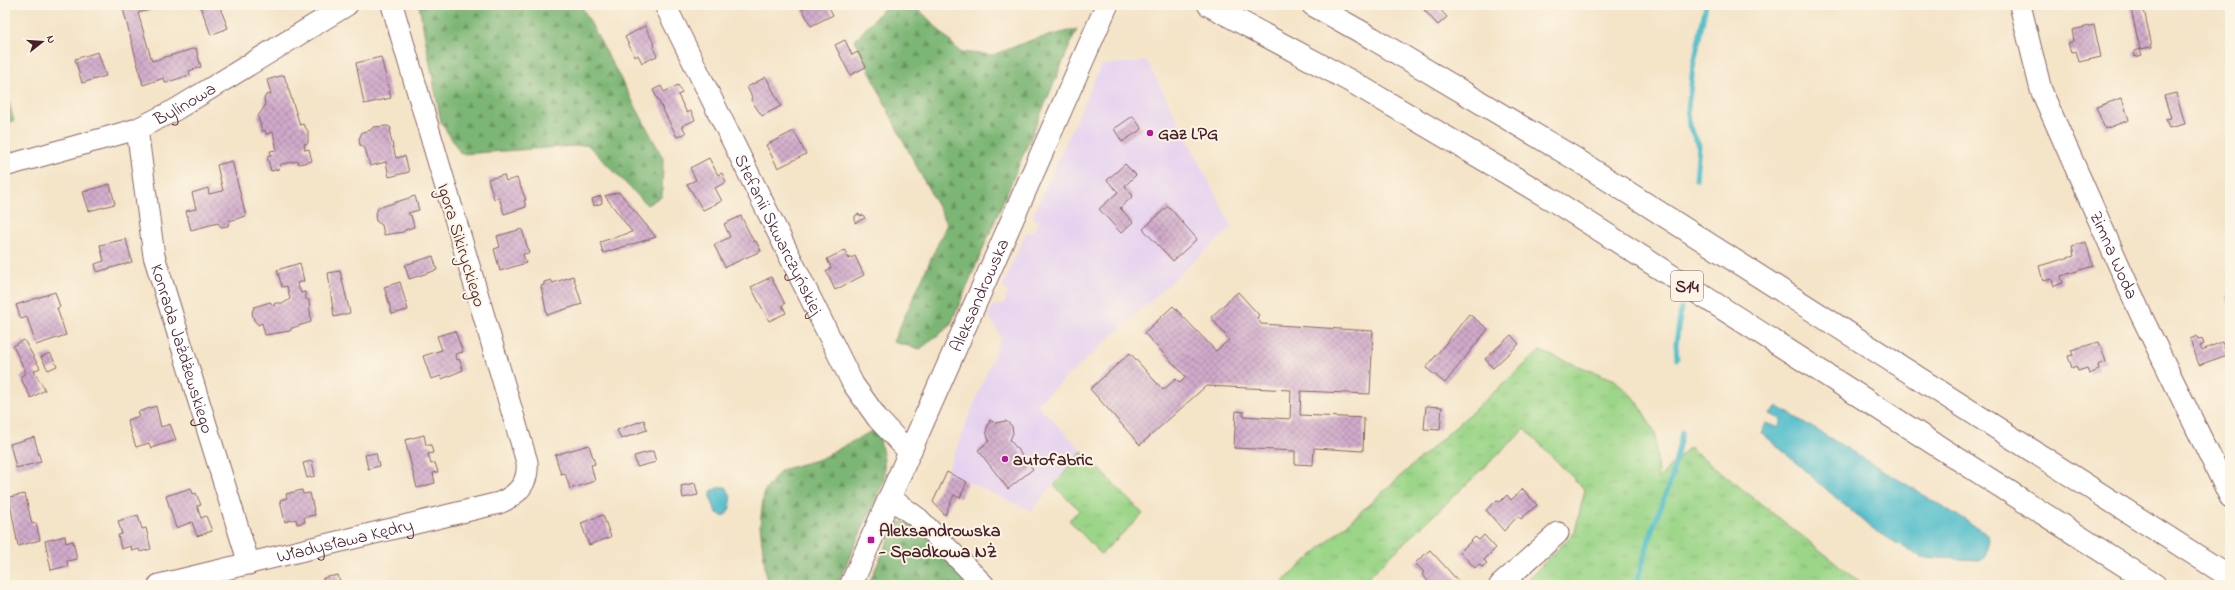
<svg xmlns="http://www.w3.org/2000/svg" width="2235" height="590" font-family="'Indie Flower',sans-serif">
<defs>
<pattern id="grass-tufts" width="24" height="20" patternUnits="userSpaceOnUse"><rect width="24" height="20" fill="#9bd588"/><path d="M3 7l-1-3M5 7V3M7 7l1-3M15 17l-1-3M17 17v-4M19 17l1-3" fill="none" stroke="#87b676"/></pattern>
<pattern id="forest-firs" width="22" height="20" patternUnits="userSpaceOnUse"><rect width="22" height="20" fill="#7cb674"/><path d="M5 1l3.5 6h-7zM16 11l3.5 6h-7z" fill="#68935f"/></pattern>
<pattern id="building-cross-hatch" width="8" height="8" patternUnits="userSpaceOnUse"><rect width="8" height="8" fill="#d0aacb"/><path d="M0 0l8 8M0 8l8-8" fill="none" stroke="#ab8aa5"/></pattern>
</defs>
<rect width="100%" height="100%" fill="#fcf5e5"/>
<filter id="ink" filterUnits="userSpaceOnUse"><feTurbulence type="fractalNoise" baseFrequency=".025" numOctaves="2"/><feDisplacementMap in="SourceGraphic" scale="8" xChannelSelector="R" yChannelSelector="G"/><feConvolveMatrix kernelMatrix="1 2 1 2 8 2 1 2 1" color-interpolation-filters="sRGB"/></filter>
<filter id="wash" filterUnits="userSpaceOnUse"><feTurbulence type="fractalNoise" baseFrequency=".012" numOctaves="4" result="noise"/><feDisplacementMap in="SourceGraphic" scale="16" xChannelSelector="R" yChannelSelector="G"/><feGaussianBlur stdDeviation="0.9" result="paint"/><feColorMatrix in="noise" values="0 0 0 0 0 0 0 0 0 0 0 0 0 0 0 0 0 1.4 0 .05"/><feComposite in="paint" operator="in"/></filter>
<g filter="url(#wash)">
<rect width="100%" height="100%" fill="#f4e4c8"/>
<polygon fill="#e6d2f0" points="1147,61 1232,227 1037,404 1082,451 1031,511 947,472 1001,337 989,316 993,306 1004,304 1008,292 1002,287 1026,233 1033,231 1038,223 1033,216 1101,65"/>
<g fill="url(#grass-tufts)" stroke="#727a5a">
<polygon points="1540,351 1615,380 1637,401 1655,433 1658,479 1689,447 1864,585 1522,585 1575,532 1585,490 1525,429 1360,585 1279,585"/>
<polygon points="1082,451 1143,514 1101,554 1069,520 1080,510 1054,486"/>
</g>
<g fill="url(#forest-firs)" stroke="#636a50">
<polygon points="419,5 581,5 663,158 662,196 647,205 588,145 461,154 441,122"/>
<polygon points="887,5 918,8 960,52 993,55 1032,40 1077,29 950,326 920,349 893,342 947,224 896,127 855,40"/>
<polygon points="5,88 14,121 5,123"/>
<polygon points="870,432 879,434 884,460 884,481 837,585 767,585 760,525 764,492 781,470 820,459"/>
<polygon points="902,522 914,524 977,585 868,585 896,524"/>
</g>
<g fill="#52becb" stroke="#4e6e7b">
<polygon points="1777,406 1988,534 1989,539 1985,558 1979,560 1921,557 1872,529 1762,433 1766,423 1778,428 1782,420 1770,414"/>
<path d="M720 487H726C733 498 733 507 724 517L716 512 711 499V491Z"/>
</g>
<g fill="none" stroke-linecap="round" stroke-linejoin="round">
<g stroke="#52becb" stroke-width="5">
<polyline points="1696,179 1699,145 1689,126 1688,109 1693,68 1706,5"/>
<polyline points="1677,359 1676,344 1681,308"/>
<polyline points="1636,585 1651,533 1672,477 1682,432"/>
</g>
</g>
<g id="blocks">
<g fill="url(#building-cross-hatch)">
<polygon points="122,5 160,5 161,7 138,13 152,61 196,48 201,67 189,71 190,75 165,83 164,78 143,85"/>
<polygon points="200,5 219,5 228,28 211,35"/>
<polygon points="806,5 828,5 833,15 811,26 802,9 807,7"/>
<polygon points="1430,5 1436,5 1447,17 1438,25 1424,10"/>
<polygon points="2130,5 2143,5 2152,47 2140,49"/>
<polygon points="2094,25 2101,57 2079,62 2076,51 2071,52 2068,43 2074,41 2072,30"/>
<polygon points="645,26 655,46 653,48 657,56 642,63 638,55 635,57 625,37"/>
<polygon points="845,40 852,55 858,52 866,67 850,75 835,45"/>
<polygon points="2140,49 2142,55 2135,57 2134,51"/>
<polygon points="98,52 106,76 82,83 75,59"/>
<polygon points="381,57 391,98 364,104 356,63"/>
<polygon points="284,75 300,125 303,124 308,131 308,143 304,144 305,150 309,149 312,161 299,164 298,161 281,164 279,169 271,171 267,156 271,155 270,151 277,150 273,132 266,134 265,130 262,131 258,116 265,106 264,99 266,95 271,94 267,80"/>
<polygon points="766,77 781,106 762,116 751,100 752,97 747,87"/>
<polygon points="678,85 682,93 678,95 687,113 691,111 695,120 682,126 686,133 677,137 653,90 661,86 664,92"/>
<polygon points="2176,93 2185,124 2169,128 2166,119 2171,118 2164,96"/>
<polygon points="2122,98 2129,120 2105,129 2096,107"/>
<polygon points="1133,116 1142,129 1122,142 1114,129"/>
<polygon points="388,126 391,128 390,135 396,158 405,156 409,172 389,177 386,162 370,166 365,148 360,145 359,139 362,132 371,130 373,127"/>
<polygon points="794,131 806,154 778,168 766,145"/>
<polygon points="709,158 718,175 722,173 726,182 715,188 722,201 703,210 687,184 696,180 690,168"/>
<polygon points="232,161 246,216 229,221 228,226 221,227 218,223 191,230 186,211 196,209 192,193 208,188 209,194 223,191 217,165"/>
<polygon points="1125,164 1136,175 1125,186 1133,196 1120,208 1133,222 1121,233 1099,209 1118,192 1107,180"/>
<polygon points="504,175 506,181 517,178 526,200 524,200 526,207 504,214 499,197 494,199 488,179"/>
<polygon points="110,184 115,204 89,211 83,192"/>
<polygon points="619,192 656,237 603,253 600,242 632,232 605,196"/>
<polygon points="415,196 419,210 408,213 409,215 411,215 414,227 405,230 403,232 384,235 382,225 376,221 375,216 378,208"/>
<polygon points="601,196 602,203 594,206 592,199"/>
<polygon points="1168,206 1197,239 1173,261 1143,229"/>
<polygon points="859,214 860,216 863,215 865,218 855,223 855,216"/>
<polygon points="741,216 754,242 756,241 761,251 725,267 714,245 730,237 724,224"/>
<polygon points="522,229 529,253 523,254 526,263 500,271 494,249 500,247 497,236"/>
<polygon points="126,239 132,262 97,272 95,264 104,261 100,245"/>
<polygon points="2086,242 2093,266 2061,276 2063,283 2054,286 2052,279 2043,281 2039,266 2074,256 2072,246"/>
<polygon points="845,250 849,259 855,256 864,275 835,290 826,271 831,268 827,259"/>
<polygon points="433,256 437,270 409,279 405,265"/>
<polygon points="300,263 304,281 297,283 301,293 305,292 306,299 309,300 311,322 292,328 290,331 265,335 262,323 258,325 254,320 252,313 254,307 270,302 274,306 275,303 284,303 290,299 287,286 282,287 277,270"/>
<polygon points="340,271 350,313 334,317 328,273"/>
<polygon points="573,276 582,304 547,315 541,286 544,285 544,282 551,280 553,283"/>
<polygon points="771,277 785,304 782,305 786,313 769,321 751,287"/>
<polygon points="400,282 408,310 392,314 384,287"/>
<polygon points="55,292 60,307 57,308 66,335 36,345 27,317 21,319 16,305"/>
<polygon points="1238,292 1259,315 1257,318 1261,324 1373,331 1370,394 1301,391 1300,415 1364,418 1363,451 1314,448 1313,465 1295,464 1295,451 1234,448 1236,411 1244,412 1243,416 1290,419 1291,390 1206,386 1140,445 1090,389 1130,353 1163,390 1176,379 1180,383 1186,377 1144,333 1173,306 1216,351 1229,340 1211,317"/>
<polygon points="2230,295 2230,305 2226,296"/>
<polygon points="1469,314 1488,329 1445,383 1426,368"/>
<polygon points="455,331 463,352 455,354 457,360 459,359 463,370 442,379 441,376 431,379 423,356 442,350 437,336"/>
<polygon points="1511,335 1519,344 1493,368 1485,359"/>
<polygon points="2197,336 2198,340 2202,339 2204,344 2200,346 2202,350 2222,342 2227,355 2199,365 2190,339"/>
<polygon points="24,340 40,368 34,371 45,390 31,398 20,377 26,373 13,346"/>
<polygon points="2099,342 2106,362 2098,365 2099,370 2089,374 2087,368 2078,371 2076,366 2072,368 2068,356 2073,355 2071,350"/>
<polygon points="50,353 57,366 48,370 41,357"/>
<polygon points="156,406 161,427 170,424 176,440 151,448 149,443 136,447 127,420 140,416 138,412"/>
<polygon points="1426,406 1442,407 1440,430 1424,429"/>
<polygon points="644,420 647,430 621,439 617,430"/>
<polygon points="990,420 995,423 1006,421 1012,426 1013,433 1010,440 1033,469 1008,489 978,450 989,441 986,431"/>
<polygon points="424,435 426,445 431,445 433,453 428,454 431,464 435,463 438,472 433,473 435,483 417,488 405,440"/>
<polygon points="34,437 41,462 16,468 10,444"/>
<polygon points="589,445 595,464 591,465 595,481 570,489 565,473 561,474 555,455"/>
<polygon points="653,451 656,462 637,467 634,456"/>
<polygon points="376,453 379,466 368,469 365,455"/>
<polygon points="312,461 315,476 307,478 303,463"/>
<polygon points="947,472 967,482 960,498 954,495 945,515 933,502"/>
<polygon points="695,483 698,495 683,498 681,486"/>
<polygon points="191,488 193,494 196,493 201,505 197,506 201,518 206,516 212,531 197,536 192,522 176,528 166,496"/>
<polygon points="1523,489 1537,505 1521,519 1518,516 1504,531 1486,510 1497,500 1500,502 1507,495 1511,500"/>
<polygon points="302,490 303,494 310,493 315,515 304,517 305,522 297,524 296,519 285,522 280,500 287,498 286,494"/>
<polygon points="25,494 32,524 36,523 40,540 18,546 9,497"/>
<polygon points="138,515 142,529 146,528 151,549 140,552 139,549 132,551 131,546 121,549 118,535 122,534 118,521"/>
<polygon points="603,515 611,537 589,545 581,523"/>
<polygon points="1484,535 1496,548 1484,560 1487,563 1482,567 1479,564 1475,568 1460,552 1475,537 1479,540"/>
<polygon points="65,536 66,543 73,541 77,559 67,561 68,566 51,570 45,541"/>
<polygon points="1430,550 1461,584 1460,585 1431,585 1422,574 1424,572 1415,563"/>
<polygon points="338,575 341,585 313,585 324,582 323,578"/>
</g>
</g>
</g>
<g filter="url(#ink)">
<use href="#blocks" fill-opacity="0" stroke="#866462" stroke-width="1"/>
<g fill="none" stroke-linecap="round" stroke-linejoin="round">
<g stroke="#866462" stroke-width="23">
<g id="minor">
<path id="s1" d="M665 5 853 384 878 419 909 452"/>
<path id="s2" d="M2020 5 2041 90 2141 315 2230 497"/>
<path id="s3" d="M137 129 154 256 249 564"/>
<path id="s4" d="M5 166 137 129 175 110 347 5"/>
<polyline points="889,497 919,519 984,585"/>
<path id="s5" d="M159 585 499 503C518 495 529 483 527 462L392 5"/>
<polyline points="1500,585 1558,533"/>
</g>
</g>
<g stroke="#866462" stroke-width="24">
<g id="major">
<path id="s6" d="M851 585 1107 5"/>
</g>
</g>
<g stroke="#866462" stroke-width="24">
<g id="highway">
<polyline points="1209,5 1354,83 1556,202 2155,585"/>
<polyline points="1313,5 1372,38 1574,158 2230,577"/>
</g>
</g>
<use href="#minor" stroke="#fff" stroke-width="21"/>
<use href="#major" stroke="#fff" stroke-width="22"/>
<use href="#highway" stroke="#fff" stroke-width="22"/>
</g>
</g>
<g fill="#b5179e" stroke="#fcf5e5" stroke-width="1.5">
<circle cx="1150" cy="133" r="4"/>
<circle cx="1005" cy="459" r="4"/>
<rect x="867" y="536" width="8" height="8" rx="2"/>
</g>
<g text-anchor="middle" stroke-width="4" stroke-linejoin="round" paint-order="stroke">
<rect fill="#fcf5e5" stroke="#7f5f63" stroke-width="1" x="1671" y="271" width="32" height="30" rx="3"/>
<g font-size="17" font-weight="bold" fill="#4a1f2b">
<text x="1687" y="292">S14</text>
</g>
<g font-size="18" fill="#4a1f2b" stroke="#fcf5e5">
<text dy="6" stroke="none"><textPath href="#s4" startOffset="191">Bylinowa</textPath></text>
<text dy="6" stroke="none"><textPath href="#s1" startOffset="256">Stefanii Skwarczyńskiej</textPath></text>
<text transform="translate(462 245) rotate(73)" y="6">Igora Sikiryckiego</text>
<text dy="6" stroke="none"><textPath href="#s2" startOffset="268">Zimna Woda</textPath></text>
<text dy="6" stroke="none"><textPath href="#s6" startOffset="317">Aleksandrowska</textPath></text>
<text dy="6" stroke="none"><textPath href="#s3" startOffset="225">Konrada Jażdżewskiego</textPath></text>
<text dy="6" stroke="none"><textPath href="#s5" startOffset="191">Władysława Kędry</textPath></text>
</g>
<g font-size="18" font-weight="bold" fill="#4a1f2b" stroke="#fcf5e5" text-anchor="start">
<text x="1158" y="139">Gaz LPG</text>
<text x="1013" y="465">autofabric</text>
<text x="879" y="536">Aleksandrowska<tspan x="879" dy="21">- Spadkowa NŻ</tspan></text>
</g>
</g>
<rect width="2235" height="590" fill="none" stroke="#fcf5e5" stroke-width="20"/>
<g transform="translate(42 42) rotate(73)" stroke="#fcf5e5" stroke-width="3" paint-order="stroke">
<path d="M0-3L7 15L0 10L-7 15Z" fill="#4a1f2b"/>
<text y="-6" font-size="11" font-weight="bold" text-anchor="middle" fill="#4a1f2b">N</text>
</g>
</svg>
